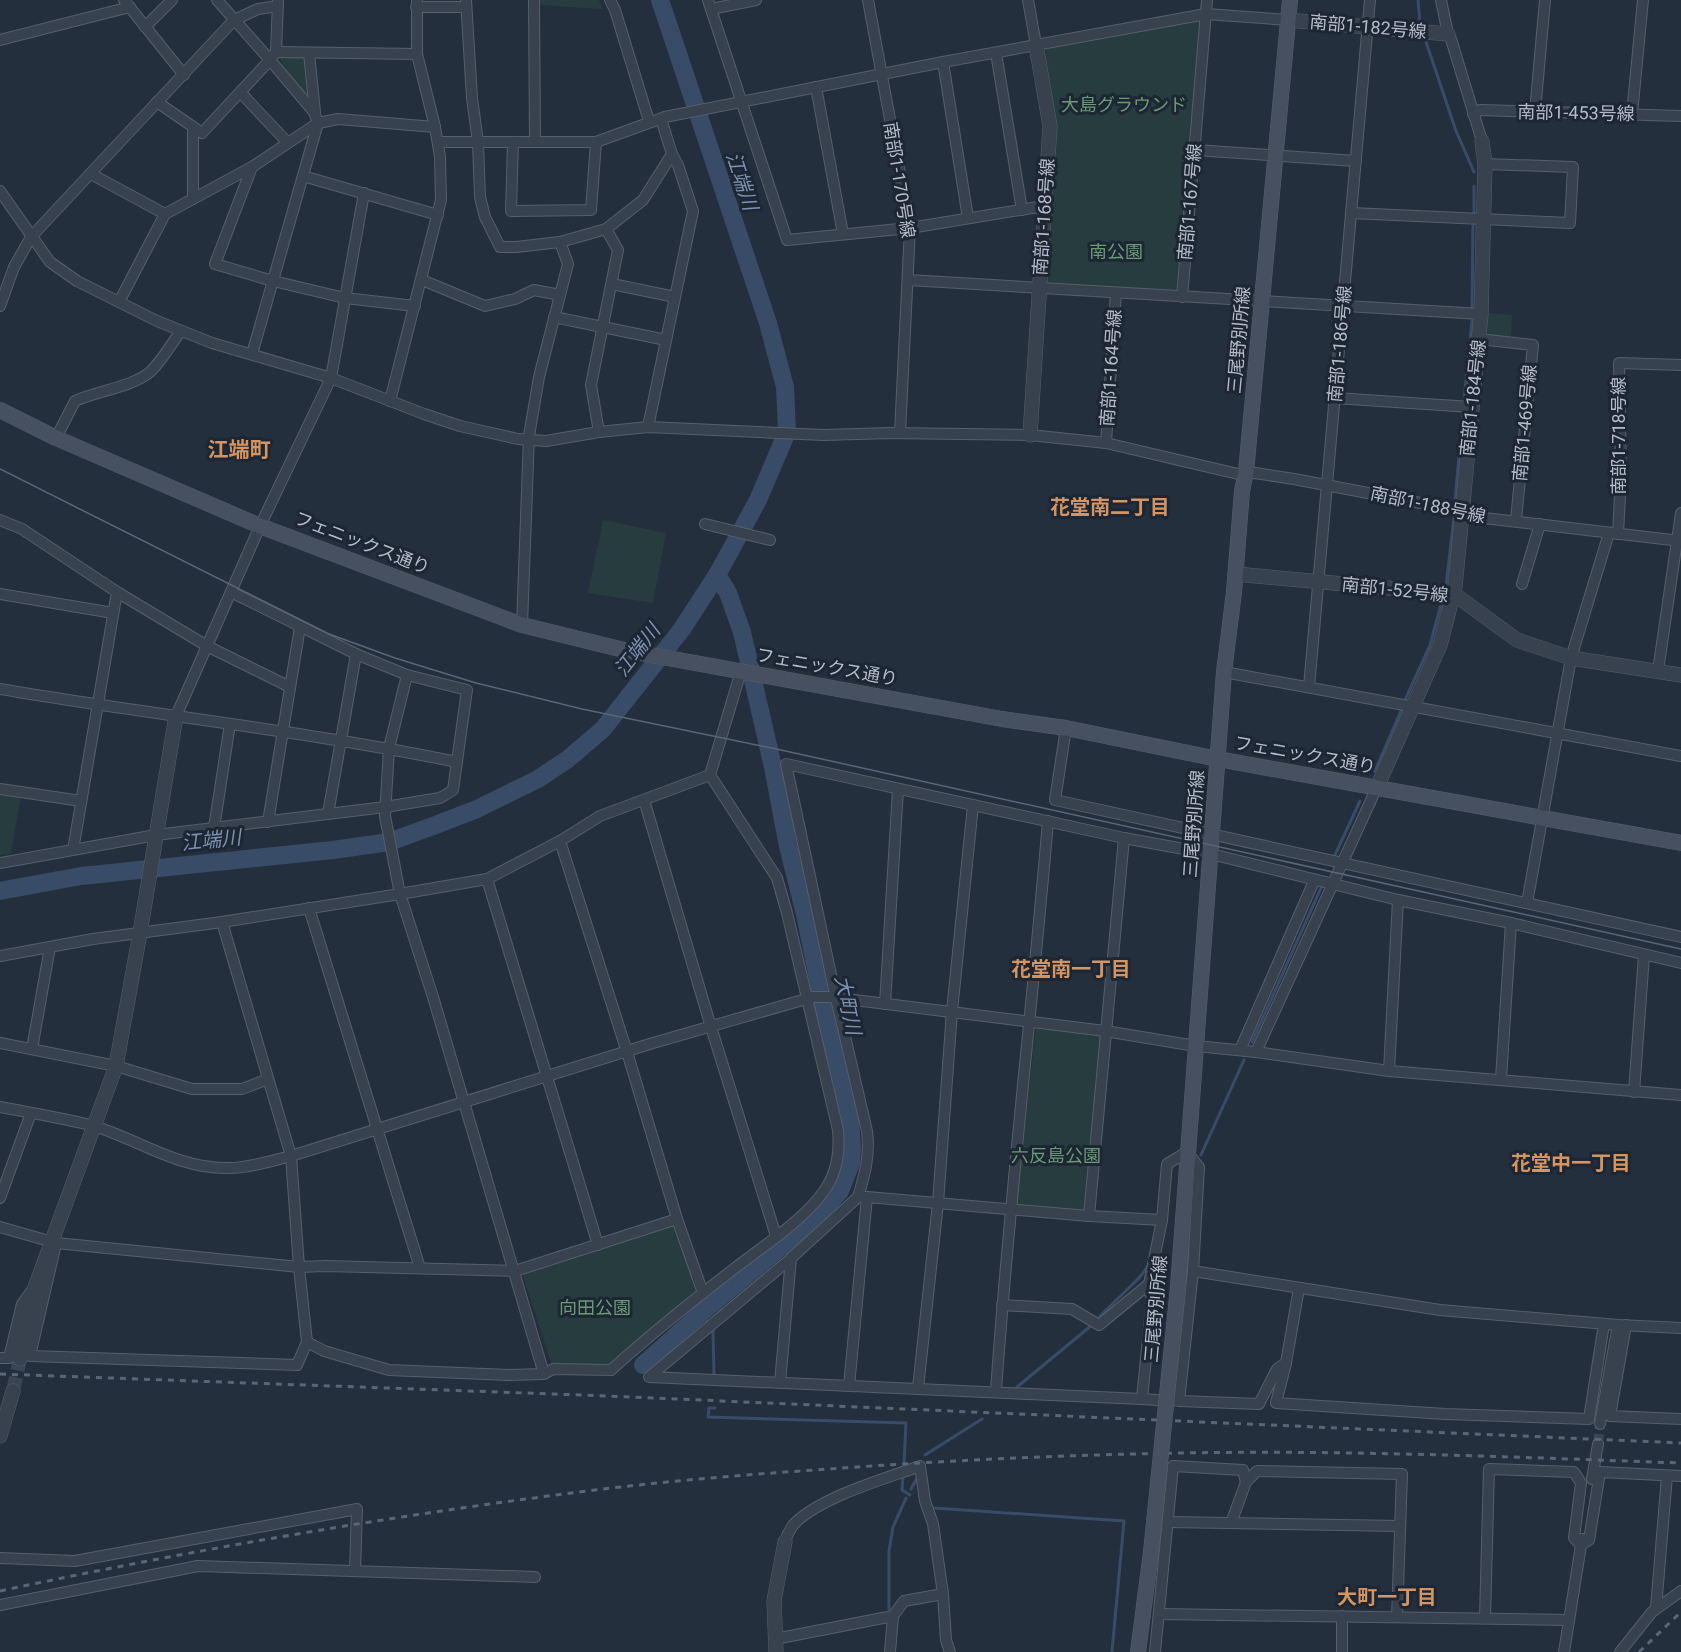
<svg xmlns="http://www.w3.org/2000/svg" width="1681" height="1652" font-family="Roboto,'Noto Sans JP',sans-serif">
<rect width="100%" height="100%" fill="#242f3e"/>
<g fill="#263c3f">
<polygon points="539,0 599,0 602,9 539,5"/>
<polygon points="1199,20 1202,23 1177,289 1174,292 1048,284 1045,281 1056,124 1044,53 1047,49"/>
<polygon points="279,57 304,58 311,105 292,81"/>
<polygon points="1487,313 1512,315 1511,337 1490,335 1486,330"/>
<polygon points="603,520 666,533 653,603 588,593"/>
<polygon points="0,793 21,796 11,854 0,855"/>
<polygon points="1036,1027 1102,1035 1086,1210 1016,1205"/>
<polygon points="674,1223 703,1293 611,1370 553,1369 522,1273"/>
</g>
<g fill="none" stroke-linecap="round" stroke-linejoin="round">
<g stroke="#394c67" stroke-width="3">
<polyline points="1418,0 1420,24"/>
<polyline points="1425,39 1456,131 1474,172"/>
<polyline points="1474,212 1474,186"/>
<polyline points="1472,307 1473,226"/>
<polyline points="1464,401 1472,321"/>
<polyline points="1455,501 1463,412"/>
<polyline points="1446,586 1454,517"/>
<polyline points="1405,700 1430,645 1442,601"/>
<polyline points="1375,771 1401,711"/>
<polyline points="1335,855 1360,801"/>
<polyline points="1252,1042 1321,888"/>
<polyline points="1201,1155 1244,1060"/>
<polyline points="700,1314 713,1330 714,1377"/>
<polyline points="1100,1316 1139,1278 1148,1266"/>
<polyline points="1017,1387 1092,1325"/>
<polyline points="715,1408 709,1408 708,1417 906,1423 904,1465"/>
<polyline points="925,1455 982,1419"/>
<polyline points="903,1476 902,1490 910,1495"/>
<polyline points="911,1489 917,1478"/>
<polyline points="934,1508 1124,1521 1112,1652"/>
<polyline points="889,1609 889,1551 893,1527 906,1498"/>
</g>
<g stroke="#394c67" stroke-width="18">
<polyline points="0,891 81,876 333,850 389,842 433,826 477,809 538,779 568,759 603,729 682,629 717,575 758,500 787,432 785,387 768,323 660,0"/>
<polyline points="643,1365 700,1314 818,1216 840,1191 851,1163 852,1148 850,1118 824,1009 805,914 788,846 773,767 742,632 728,593 717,575"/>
</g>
<polyline stroke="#3a4453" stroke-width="10" stroke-dasharray="10 5" stroke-linecap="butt" points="1598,1444 1600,1424"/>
<polyline stroke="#3a4453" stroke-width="14" stroke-dasharray="14 7" stroke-linecap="butt" points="13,1391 20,1359"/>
<g stroke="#565f6c" stroke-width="12">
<g id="minor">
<polyline points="124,0 184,75"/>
<polyline points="466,0 472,98 478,142 480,197 485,217 500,247 516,247 560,242 606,229 643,200 672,154 661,119"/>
<polyline points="534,0 535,142"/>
<polyline points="610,0 615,10 649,121"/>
<polyline points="708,0 787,240 910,228 1044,206"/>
<polyline points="868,0 910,228 900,433"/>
<polyline points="1028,0 1036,45"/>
<polyline points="1441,0 1448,34 1451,39 1482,141"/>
<polyline points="416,7 465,7"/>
<polyline points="711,9 756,0"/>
<polyline points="145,27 172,0"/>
<polyline points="0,40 130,7"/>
<polyline points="276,52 417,54"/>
<polyline points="309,53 315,112"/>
<polyline points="996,53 1022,210"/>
<polyline points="943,62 968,218"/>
<polyline points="816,87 843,234"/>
<polyline points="240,92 287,142"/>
<polyline points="157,102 202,133 270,60 217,0"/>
<polyline points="1535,112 1545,0"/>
<polyline points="1473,114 1480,110 1681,116"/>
<polyline points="1632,114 1643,0"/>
<polyline points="193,127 193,199"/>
<polyline points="438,142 596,142 665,117 943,62 1206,14 1288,20"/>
<polyline points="513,142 511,211 591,210 596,142"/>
<polyline points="1195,150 1356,161"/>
<polyline points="252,167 215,264 273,281 345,298 415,306"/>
<polyline points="91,174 165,214 252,167 318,123 338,119 435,127"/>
<polyline points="303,176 438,215"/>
<polyline points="0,191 50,262 77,281 157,321 212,343 331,378 424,414 460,426 518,439 546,441 599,432 648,427 824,435 890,433 1030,435 1106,443 1238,474 1255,473 1294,479 1457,510 1467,516 1681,541"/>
<polyline points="1351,213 1570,223 1573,167 1485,164"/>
<polyline points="422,280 485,306 515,299 534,290 560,295"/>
<polyline points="908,280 1481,314"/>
<polyline points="612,284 675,297"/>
<polyline points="1182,297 1207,0"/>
<polyline points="119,302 165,214"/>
<polyline points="0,306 14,267 31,237 234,20 258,9 278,6"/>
<polyline points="554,317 666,340"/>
<polyline points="1479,339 1533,345 1516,520"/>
<polyline points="252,354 318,123 314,112 270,60 276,52 278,1"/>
<polyline points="1335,398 1471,407"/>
<polyline points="390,401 441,200 440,157 435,127 417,54 417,0"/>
<polyline points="648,427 693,211 678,165 672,154"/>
<polyline points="599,432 591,385 618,250 606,229"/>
<path d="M56 438 75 401C97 391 132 387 150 372 162 361 171 344 181 331"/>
<polyline points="1106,443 1116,293"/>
<polyline points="0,520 22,529 117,592 73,850"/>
<polyline points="705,524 770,540"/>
<polyline points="1618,534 1621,476 1619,363 1681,365"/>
<polyline points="1522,584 1540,524"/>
<polyline points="117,592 207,646 290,687"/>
<polyline points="0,594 113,613"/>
<polyline points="522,625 529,436 539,377 568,264 560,242"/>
<polyline points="1658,671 1681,513"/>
<polyline points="1224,672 1681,756"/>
<polyline points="1309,687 1370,0"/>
<path d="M0 689C152 715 306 731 457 762"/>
<polyline points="176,716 260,526 331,378 364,193"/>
<polyline points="1066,728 1055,800 1681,937"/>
<polyline points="710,775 741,671"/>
<polyline points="0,789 81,801"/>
<polyline points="644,800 711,1027 776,1236"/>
<polyline points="328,814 356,654"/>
<polyline points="268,822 300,627"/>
<polyline points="214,828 230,724"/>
<polyline points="560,841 627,1052 677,1219 703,1293"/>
<polyline points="0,863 156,835 385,807 440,798 453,790 467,690 407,675 356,654 231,592"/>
<polyline points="487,879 598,1245"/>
<polyline points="1527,903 1571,658 1609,533"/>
<polyline points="309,908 420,1268"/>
<polyline points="0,956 93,939 222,922 400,894 385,816 389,748 407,675"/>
<polyline points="885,1004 898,789"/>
<polyline points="0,1043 116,1066 192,1089 242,1089 268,1079"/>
<polyline points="32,1049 50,947"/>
<polyline points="1240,1050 1314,881"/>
<polyline points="1256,1052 1377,787"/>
<polyline points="1389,1071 1398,900"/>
<polyline points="1501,1079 1511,923"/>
<polyline points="1634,1092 1644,955"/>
<path d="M0 1107C31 1113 64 1118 94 1126 139 1140 179 1169 228 1168 249 1168 271 1161 291 1156L653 1043 813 997H830L1105 1031 1196 1046 1256 1052 1389 1071 1681 1095"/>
<polyline points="858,1197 789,1260 649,1377 1142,1399 1152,1297 1148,1290 1149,1284 1162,1220 1167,1164 1187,1152 1199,1167 1193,1271 1440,1310 1618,1325 1681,1328"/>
<path d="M867 1197H858C865 1174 870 1155 867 1131L836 998 786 764 1124 838 1211 854 1398 900 1511 923 1681 963"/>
<polyline points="0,1198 31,1113"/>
<polyline points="1089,1216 1124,838"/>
<polyline points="0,1227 56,1243 299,1267 326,1266 515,1271 677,1219"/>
<polyline points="55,1248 30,1356 297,1365 307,1342 299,1267 291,1156 222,922"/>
<polyline points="1193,1271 1179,1401 1259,1404 1277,1369 1286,1363"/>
<polyline points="1299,1288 1286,1363 1276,1403 1445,1414 1589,1419 1604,1324"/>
<polyline points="1002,1305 1072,1309 1099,1325 1149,1284"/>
<polyline points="1626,1325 1610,1416 1681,1419"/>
<path d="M307 1342 324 1351 389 1370 509 1375 544 1374 553 1369 611 1370C651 1334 692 1301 735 1268 761 1248 806 1218 824 1191 837 1173 840 1152 838 1130L787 913 777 878 710 775 600 816 560 841 487 879 400 894 433 997 544 1374"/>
<polyline points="0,1358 9,1358 22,1304 33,1289"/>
<polyline points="780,1383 791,1258"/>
<polyline points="849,1386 867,1197 1089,1216 1162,1220"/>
<polyline points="918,1388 938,1203 952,1011 973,805"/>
<path d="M996 1391C1009 1201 1032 1012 1048 821"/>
<polyline points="1142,1399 1173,1401"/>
<polyline points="1600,1424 1618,1325"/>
<polyline points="1592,1479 1598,1444"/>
<polyline points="1246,1482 1257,1471 1402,1474 1397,1617"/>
<polyline points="1168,1522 1399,1526"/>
<path d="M785 1542C787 1535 790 1528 796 1522 824 1496 884 1479 920 1466L925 1501 933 1524 943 1594 946 1640 950 1652"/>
<polyline points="0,1558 75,1561 357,1509 355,1571"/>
<polyline points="0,1605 198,1566 535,1577"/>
<polyline points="1656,1608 1667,1476"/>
<polyline points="1160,1614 1569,1620"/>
<polyline points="1342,1616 1342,1652"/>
<polyline points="1485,1618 1489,1469 1574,1472 1581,1483 1574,1538 1581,1545 1589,1540 1600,1472 1681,1476"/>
<polyline points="775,1639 893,1616 904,1601 943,1594"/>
<polyline points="890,1652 893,1616"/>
<polyline points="1155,1652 1173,1466 1243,1470 1246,1482 1231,1523"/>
<polyline points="1564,1652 1582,1539"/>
<polyline points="1620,1652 1652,1612 1681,1591"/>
</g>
</g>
<g stroke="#565f6c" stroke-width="15">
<g id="tertiary">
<polyline points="1288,20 1448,34"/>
<polyline points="1030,435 1050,126 1036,45"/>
<polyline points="1235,574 1454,594 1517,640 1571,658 1681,675"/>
<polyline points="1377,787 1440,645 1455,587 1481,314 1485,164 1482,141"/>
<polyline points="20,1359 34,1290 116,1066 140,933 176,716"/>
<polyline points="0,1436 13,1391"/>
<polyline points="776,1652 774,1601 785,1542"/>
</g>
</g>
<g stroke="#565f6c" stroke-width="16">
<g id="secondary">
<polyline points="0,410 56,438 260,526 522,625 624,650 1002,719 1066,728 1218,759 1681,843"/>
<polyline points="1178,1287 1224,672 1234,592 1242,491 1246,472 1290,0"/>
<polyline points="1138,1652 1151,1552"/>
</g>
</g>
<use href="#minor" stroke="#38414e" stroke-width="10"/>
<use href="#tertiary" stroke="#38414e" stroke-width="14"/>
<use href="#secondary" stroke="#465061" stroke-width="15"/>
<polyline stroke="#5a6575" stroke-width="1.5" points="0,469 329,634 395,658 476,683 582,709 781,750 1681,949"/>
<g stroke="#5a6575" stroke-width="3" stroke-dasharray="6 6" stroke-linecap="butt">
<polyline points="0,1374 608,1396 1681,1443"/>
<path d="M0 1591C197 1549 395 1515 595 1490 668 1481 741 1475 815 1470 936 1461 1058 1455 1180 1453 1347 1450 1514 1457 1681 1463"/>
<polyline points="1639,1652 1681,1612"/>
</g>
<g stroke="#565f6c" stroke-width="16" stroke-linecap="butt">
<polyline id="secondary-bridge" points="1151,1552 1178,1287"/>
</g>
<use href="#secondary-bridge" stroke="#465061" stroke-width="15"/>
</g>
<g text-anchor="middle" stroke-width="6" stroke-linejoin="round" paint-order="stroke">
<g font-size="18" fill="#b4bcc9" stroke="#1d2633">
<text transform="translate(1368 27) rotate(5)" y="6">南部1-182号線</text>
<text transform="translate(1576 113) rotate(1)" y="6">南部1-453号線</text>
<text transform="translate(899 180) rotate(81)" y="6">南部1-170号線</text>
<text transform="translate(1190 202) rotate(-85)" y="6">南部1-167号線</text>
<text transform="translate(1044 217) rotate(-86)" y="6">南部1-168号線</text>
<text transform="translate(1239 340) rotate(-85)" y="6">三尾野別所線</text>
<text transform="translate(1340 344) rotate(-85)" y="6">南部1-186号線</text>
<text transform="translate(1111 368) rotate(-86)" y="6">南部1-164号線</text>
<text transform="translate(1473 398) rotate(-84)" y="6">南部1-184号線</text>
<text transform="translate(1525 423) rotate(-85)" y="6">南部1-469号線</text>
<text transform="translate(1619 436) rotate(-90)" y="6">南部1-718号線</text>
<text transform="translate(1428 505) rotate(12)" y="6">南部1-188号線</text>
<text transform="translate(362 543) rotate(21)" y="6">フェニックス通り</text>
<text transform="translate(1395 590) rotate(6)" y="6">南部1-52号線</text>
<text transform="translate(827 667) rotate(10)" y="6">フェニックス通り</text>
<text transform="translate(1305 755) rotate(10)" y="6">フェニックス通り</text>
<text transform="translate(1194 824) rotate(-86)" y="6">三尾野別所線</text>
<text transform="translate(1156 1309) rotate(-85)" y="6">三尾野別所線</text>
</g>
<g font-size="18" fill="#6b9a76" stroke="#1d2633">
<text x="1124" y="111">大島グラウンド</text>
<text x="1116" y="258">南公園</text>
<text x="1056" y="1162">六反島公園</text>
<text x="595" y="1314">向田公園</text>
</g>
<g font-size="20" font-style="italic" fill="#7c92b1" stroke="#1d2633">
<text transform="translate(742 181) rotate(72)" y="7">江端川</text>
<text transform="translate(637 650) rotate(-52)" y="7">江端川</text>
<text transform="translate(211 840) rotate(-6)" y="7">江端川</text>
<text transform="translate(848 1005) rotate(78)" y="7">大町川</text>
</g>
<g font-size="20" font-weight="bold" fill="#d59563" stroke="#1d2633">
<text x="1110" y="514">花堂南二丁目</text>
<text x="1071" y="976">花堂南一丁目</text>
<text x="1571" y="1170">花堂中一丁目</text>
<text x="1387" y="1604">大町一丁目</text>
</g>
<g font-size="21" font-weight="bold" fill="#d59563" stroke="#1d2633">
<text x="239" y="457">江端町</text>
</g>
</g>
</svg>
